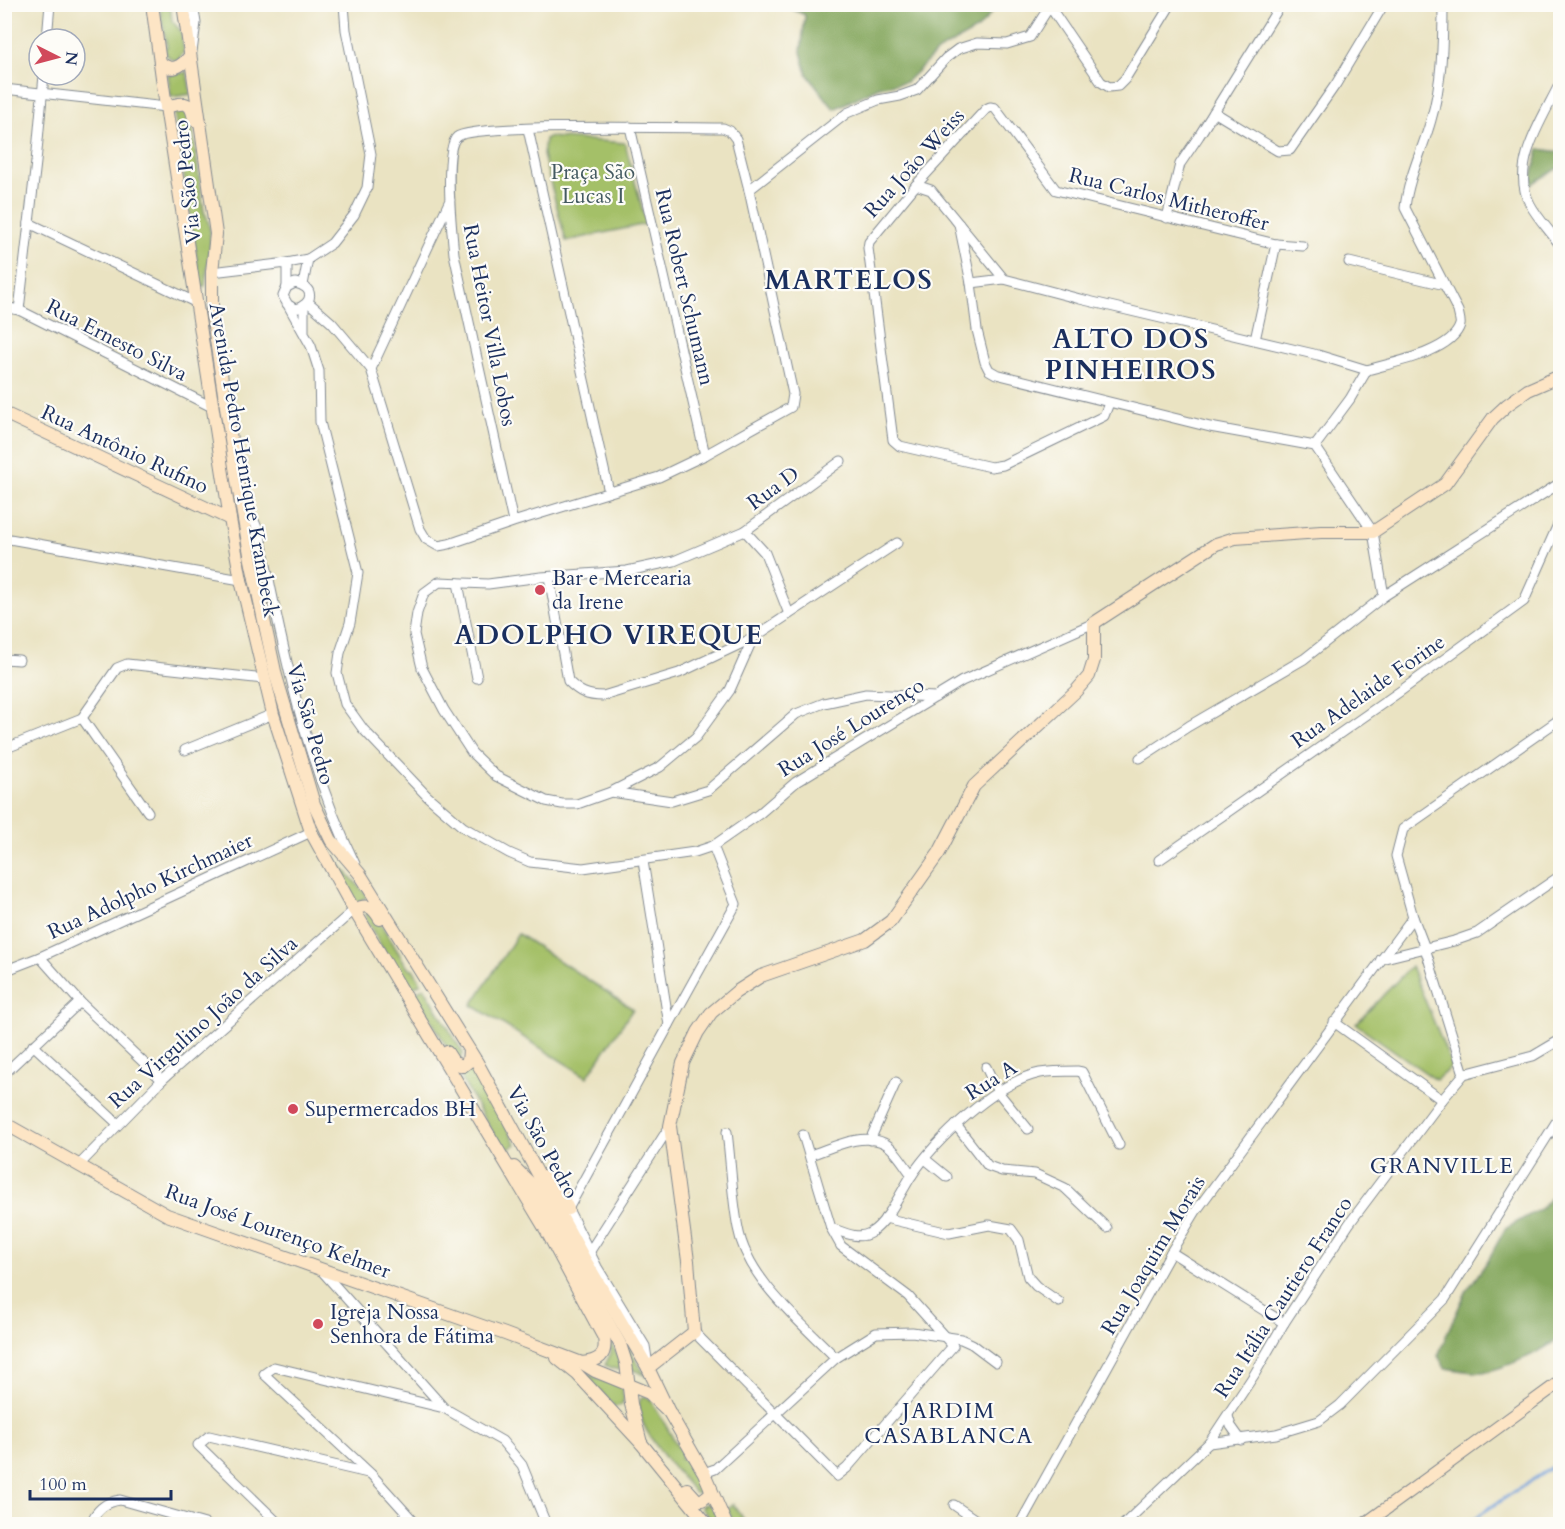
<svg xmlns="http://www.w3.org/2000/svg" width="1565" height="1529" font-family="Cardo,serif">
<rect width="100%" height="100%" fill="#fdfcf7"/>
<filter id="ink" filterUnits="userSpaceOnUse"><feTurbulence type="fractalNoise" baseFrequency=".0167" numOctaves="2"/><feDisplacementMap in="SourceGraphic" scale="12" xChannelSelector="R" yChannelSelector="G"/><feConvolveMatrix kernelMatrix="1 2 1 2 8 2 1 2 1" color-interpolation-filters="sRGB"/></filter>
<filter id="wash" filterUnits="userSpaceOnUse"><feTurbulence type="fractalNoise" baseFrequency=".008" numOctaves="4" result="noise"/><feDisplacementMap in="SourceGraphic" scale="24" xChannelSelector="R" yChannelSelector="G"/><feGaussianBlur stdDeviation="1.35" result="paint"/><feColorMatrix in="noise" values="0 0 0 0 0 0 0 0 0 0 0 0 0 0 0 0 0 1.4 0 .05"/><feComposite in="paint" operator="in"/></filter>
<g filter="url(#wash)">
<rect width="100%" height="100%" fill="#eae3c2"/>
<g fill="#a4c067" stroke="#607862" stroke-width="1.5">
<path d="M159 5H170L172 21 181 31 184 52 178 60C170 61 166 55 164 48L167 47Z"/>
<polygon points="187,72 191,94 171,97 168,75"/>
<path d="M182 108 190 113 204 212C216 228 207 268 205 286L201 287 175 117 176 111Z"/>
<polygon points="549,137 625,143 646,224 566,241 543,155 545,139"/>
<polygon points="324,848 368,896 355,904"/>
<polygon points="367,912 374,913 408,968 413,969 421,983 407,992 366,919"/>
<polygon points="518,934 633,1009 587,1077 472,1005"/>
<polygon points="1411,966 1452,1066 1436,1080 1356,1024"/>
<polygon points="424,987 463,1053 461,1060 455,1061 422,1004 414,1002 410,996"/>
<polygon points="472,1067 516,1144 504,1152 459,1075"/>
<polygon points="530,1141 531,1141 551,1170 543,1171"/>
<polygon points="609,1337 617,1354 621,1368 618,1370 605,1365 611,1353"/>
<polygon points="624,1341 646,1376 632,1369"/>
<polygon points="586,1374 621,1386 624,1398 622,1405 615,1407 586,1376"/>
<path d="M645 1396 651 1400 682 1454 680 1459 685 1460 696 1476 705 1485V1489L701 1494 695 1493C680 1474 628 1422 641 1398Z"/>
<polygon points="712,1500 720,1524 713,1524 701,1507 702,1505 707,1504"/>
<polygon points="733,1504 747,1524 734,1524 727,1509"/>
</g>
<g fill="#83a65c" stroke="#4f6a5d" stroke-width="1.5">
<polygon points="998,5 978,29 938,51 906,82 879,87 834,109 807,74 801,52 805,15 783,5"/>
<polygon points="1539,149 1560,152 1560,171 1558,168 1530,185"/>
<path d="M1560 1188V1336C1548 1350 1503 1369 1483 1372 1472 1373 1457 1370 1445 1368L1438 1356 1448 1331 1466 1292 1487 1262 1505 1229 1540 1209Z"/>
</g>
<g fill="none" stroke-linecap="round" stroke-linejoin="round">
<polyline stroke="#6e9dd7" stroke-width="3" points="1465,1524 1560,1462"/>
</g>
</g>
<g filter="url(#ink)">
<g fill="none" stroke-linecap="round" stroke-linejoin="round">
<g stroke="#828990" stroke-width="11">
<g id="street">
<polyline points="1048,4 1101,82 1109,87 1118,86 1125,79 1171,4"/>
<polyline points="47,39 50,4"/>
<polyline points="192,52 196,23 193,4"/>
<path d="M1560 83C1544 117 1509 165 1530 204 1538 219 1551 232 1560 245"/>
<polyline points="4,89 166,107"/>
<polyline points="1214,112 1278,151 1290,150 1336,84 1384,4"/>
<polyline points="630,127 705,455"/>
<polyline points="528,129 609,492"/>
<polyline points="916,185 931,190 1004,279 1080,299 1318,355 1367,370"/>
<polyline points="749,190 847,113 878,100 900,96 917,90 946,58 958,49 977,43 1007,44 1030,37 1051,4"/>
<path d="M450 200 371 369 420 529 426 539 438 546 449 544 513 522 659 477 705 455 791 407 793 394 749 190 736 139 730 131 723 128C688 128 472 123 457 137 443 148 452 234 454 254L513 522"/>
<polyline points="1167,218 1180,164 1199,136 1281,4"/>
<polyline points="29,223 197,303"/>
<polyline points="959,224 971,283 977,330 985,362 989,370 996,374 1210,427 1315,446 1373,532 1384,596"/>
<polyline points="1349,262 1445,285"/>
<polyline points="287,263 308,259"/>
<polyline points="212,272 287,263 287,287"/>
<polyline points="971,283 1004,279"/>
<polyline points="303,285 308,259 332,243 354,215 367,188 371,154 346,30 344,4"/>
<polyline points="308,302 332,323 371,369"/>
<path d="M287 304 295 309C314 304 315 287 295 283L287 287 283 296 311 346 319 371 320 422 358 573 350 623 340 653 337 673 345 704 363 729 427 796 463 827 509 853 530 862 583 868 695 852 713 846 759 814 796 782 962 681 1094 623"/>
<polyline points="4,307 19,310 212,407"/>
<polyline points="304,307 304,332"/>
<polyline points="19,310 36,162 44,75"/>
<polyline points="1255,340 1276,244"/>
<path d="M1367 370C1391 363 1452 352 1460 325 1461 322 1459 316 1458 311L1405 208C1408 178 1423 149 1431 120 1442 84 1443 42 1443 4"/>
<polyline points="1109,403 1104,416 1003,465 991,467 900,446 893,440 868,248 869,242 916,185 986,109 990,107 995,108 1056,190 1276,244 1303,246"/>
<polyline points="1315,446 1350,399 1367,370"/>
<polyline points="841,461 745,531 674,561 627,571 541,577 488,584 439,582 424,593 417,613 414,634 422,668 444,710 472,753 496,776 546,801 562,804 577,804 611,792 672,801 708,790 796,714 824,703 866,694 936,697"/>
<path d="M242 501 255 523 260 535C282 646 305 761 355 864"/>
<polyline points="745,531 765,553 789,614"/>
<polyline points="4,538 241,580"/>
<path d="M549 577 568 681C579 692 587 696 603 696L679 673 753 638"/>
<polyline points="458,583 477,678"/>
<polyline points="4,659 19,660"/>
<polyline points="82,718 148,812"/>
<polyline points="4,749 82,718 117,668 127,664 264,679"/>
<polyline points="185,750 273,714"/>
<polyline points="1140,758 1189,726 1304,659 1384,596 1560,483"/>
<polyline points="611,792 660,767 696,737 730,690 753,638 897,543"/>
<polyline points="1159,860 1402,690 1524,601 1560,520"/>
<polyline points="643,861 669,1025 568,1209 597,1267 645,1346 648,1365"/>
<polyline points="40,957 80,1002 162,1080"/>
<polyline points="1381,959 1454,941 1477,933 1560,876"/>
<polyline points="4,971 40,957 311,832"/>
<polyline points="1334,1022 1442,1100"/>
<polyline points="669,1025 736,904 713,846"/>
<polyline points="33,1045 118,1124"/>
<polyline points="986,1067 998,1092 1028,1129"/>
<polyline points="4,1074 80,1002"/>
<polyline points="1464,1074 1425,948 1413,917 1396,856 1403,829 1560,719"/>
<polyline points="956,1125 988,1166 1002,1171 1035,1174 1065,1188 1107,1228"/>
<path d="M727 1132C731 1164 732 1197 738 1228 747 1279 802 1323 836 1358"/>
<polyline points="870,1140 896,1082"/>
<path d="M810 1155C832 1148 861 1132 884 1143 895 1148 904 1165 912 1175"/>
<polyline points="925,1159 947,1177"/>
<polyline points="79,1165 162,1080 354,910"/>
<polyline points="885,1218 949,1233 989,1225 1011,1229 1019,1240 1028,1277 1036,1286 1059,1302"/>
<path d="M831 1228C843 1232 858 1240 870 1233 887 1223 900 1194 910 1178 935 1140 996 1082 1040 1073 1052 1071 1065 1071 1077 1071L1082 1072 1119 1145"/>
<polyline points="590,1251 670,1126"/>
<polyline points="1171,1252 1284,1323"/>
<polyline points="322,1271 444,1408 502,1441 522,1465 546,1524"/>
<polyline points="694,1332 837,1476 847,1468 953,1346 908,1296 841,1246 831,1228 803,1135"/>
<polyline points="1228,1416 1231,1426 1241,1440"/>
<polyline points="1209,1443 1276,1434 1319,1421 1340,1405 1445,1299 1560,1116"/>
<polyline points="704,1473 715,1469 836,1358 876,1333 912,1332 961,1339 972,1344 996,1362"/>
<polyline points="954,1505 982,1524"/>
<path d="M91 1524C95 1511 105 1502 120 1500L205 1524"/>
<polyline points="279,1524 198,1445 209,1436 368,1473"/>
<polyline points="416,1524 371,1474 264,1374 274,1367 444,1408"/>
<polyline points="1020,1524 1171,1252 1196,1211 1413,917"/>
<polyline points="1124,1524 1209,1443 1254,1375 1284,1323 1349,1224 1442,1100 1464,1074 1533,1056 1560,1040"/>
</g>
</g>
<g stroke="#828990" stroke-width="14">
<g id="secondary">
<path d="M152 4 166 107 230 519 241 580 273 714 311 832 354 910 546 1230 604 1338C607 1356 599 1361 582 1363"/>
<polyline points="183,4 216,234 212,272 212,313 237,480 251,560 276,676 314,804 331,840 360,874 478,1064 585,1260 648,1368 669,1412"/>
<path d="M160 62C171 73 181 67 190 56"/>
<path d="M166 107C183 103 191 99 194 120"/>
<polyline points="4,413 230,519"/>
<path d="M354 910C367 903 372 906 380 919"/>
<polyline points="447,1052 454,1063 463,1066 468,1062 469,1050"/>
<polyline points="4,1123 167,1215 505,1334 582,1363 595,1371 649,1393 669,1412 704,1473 726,1524"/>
<polyline points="514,1167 530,1183 620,1344 626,1363 631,1404 641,1443"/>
<path d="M539 1176C558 1180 560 1193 568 1209"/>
<polyline points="557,1358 577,1374 641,1443 707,1524"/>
<polyline points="648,1368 694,1332 688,1261 670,1126 683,1063 698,1032 711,1013 736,992 761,976 865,940 891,921 939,853 974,786 1076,691 1089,676 1094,660 1094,623 1216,544 1235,538 1321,532 1373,532 1445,484 1493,418 1507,405 1528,390 1560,376"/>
<polyline points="687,1489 697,1500 702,1500 710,1494 711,1488"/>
<polyline points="1365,1524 1560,1382"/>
</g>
</g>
<use href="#street" stroke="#fff" stroke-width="9"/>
<use href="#secondary" stroke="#fde5c5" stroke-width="12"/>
</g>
</g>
<g fill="#d1495b" stroke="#fdfcf7" stroke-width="2">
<circle cx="540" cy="590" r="6"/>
<circle cx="293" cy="1109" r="6"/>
<circle cx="318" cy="1324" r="6"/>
</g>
<g text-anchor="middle" stroke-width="4.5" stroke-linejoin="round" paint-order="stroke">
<g font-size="21" fill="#1b2f5e" stroke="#fdfcf7">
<text transform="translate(914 163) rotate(-48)" y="7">Rua João Weiss</text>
<text transform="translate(187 182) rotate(-96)" y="7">Via São Pedro</text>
<text transform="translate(1169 199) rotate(14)" y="7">Rua Carlos Mitheroffer</text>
<text transform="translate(685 287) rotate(77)" y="7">Rua Robert Schumann</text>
<text transform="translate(490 325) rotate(79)" y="7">Rua Heitor Villa Lobos</text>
<text transform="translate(117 340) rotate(27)" y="7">Rua Ernesto Silva</text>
<text transform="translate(125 449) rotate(25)" y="7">Rua Antônio Rufino</text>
<text transform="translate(244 460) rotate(80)" y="7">Avenida Pedro Henrique Krambeck</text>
<text transform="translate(773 488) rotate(-36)" y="7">Rua D</text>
<text transform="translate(1368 691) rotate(-35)" y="7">Rua Adelaide Forine</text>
<text transform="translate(311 724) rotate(74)" y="7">Via São Pedro</text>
<text transform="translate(851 727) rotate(-32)" y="7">Rua José Lourenço</text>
<text transform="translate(150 886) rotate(-25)" y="7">Rua Adolpho Kirchmaier</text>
<text transform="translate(203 1022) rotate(-42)" y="7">Rua Virgulino João da Silva</text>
<text transform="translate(991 1080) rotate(-32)" y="7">Rua A</text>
<text transform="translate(543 1142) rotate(61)" y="7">Via São Pedro</text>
<text transform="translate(278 1231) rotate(20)" y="7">Rua José Lourenço Kelmer</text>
<text transform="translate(1153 1255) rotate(-59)" y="7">Rua Joaquim Morais</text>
<text transform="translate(1283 1297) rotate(-57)" y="7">Rua Itália Cautiero Franco</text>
</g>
<g font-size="21" fill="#445a61" stroke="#fdfcf7">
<text x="593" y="179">Praça São<tspan x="593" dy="24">Lucas I</tspan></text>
</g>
<g font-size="21" fill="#1b2f5e" stroke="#fdfcf7" text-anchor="start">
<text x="552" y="585">Bar e Mercearia<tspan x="552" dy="24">da Irene</tspan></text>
<text x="305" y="1116">Supermercados BH</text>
<text x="330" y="1319">Igreja Nossa<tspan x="330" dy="24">Senhora de Fátima</tspan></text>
</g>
<g font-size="22" letter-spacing="1.5" fill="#1b2f5e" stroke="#fdfcf7">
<text x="1442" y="1173">GRANVILLE</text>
<text x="949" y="1418">JARDIM<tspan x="949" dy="25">CASABLANCA</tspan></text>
</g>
<g font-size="27" font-weight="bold" letter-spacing="1.5" fill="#1b2f5e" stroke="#fdfcf7">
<text x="849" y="289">MARTELOS</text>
<text x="1131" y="348">ALTO DOS<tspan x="1131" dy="31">PINHEIROS</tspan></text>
<text x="609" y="644">ADOLPHO VIREQUE</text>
</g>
</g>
<rect width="1565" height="1529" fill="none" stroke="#fdfcf7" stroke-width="24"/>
<g transform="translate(57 57) rotate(96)"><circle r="28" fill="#fdfcf7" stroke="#a3aaba" stroke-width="1.5"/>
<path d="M0-4.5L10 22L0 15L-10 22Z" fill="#d1495b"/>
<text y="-9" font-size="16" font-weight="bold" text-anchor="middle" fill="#1b2f5e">N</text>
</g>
<path d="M30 1490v9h141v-9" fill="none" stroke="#1b2f5e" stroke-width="3"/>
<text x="39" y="1490" font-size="18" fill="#1b2f5e" stroke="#fdfcf7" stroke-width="4.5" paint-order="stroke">100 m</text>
</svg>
